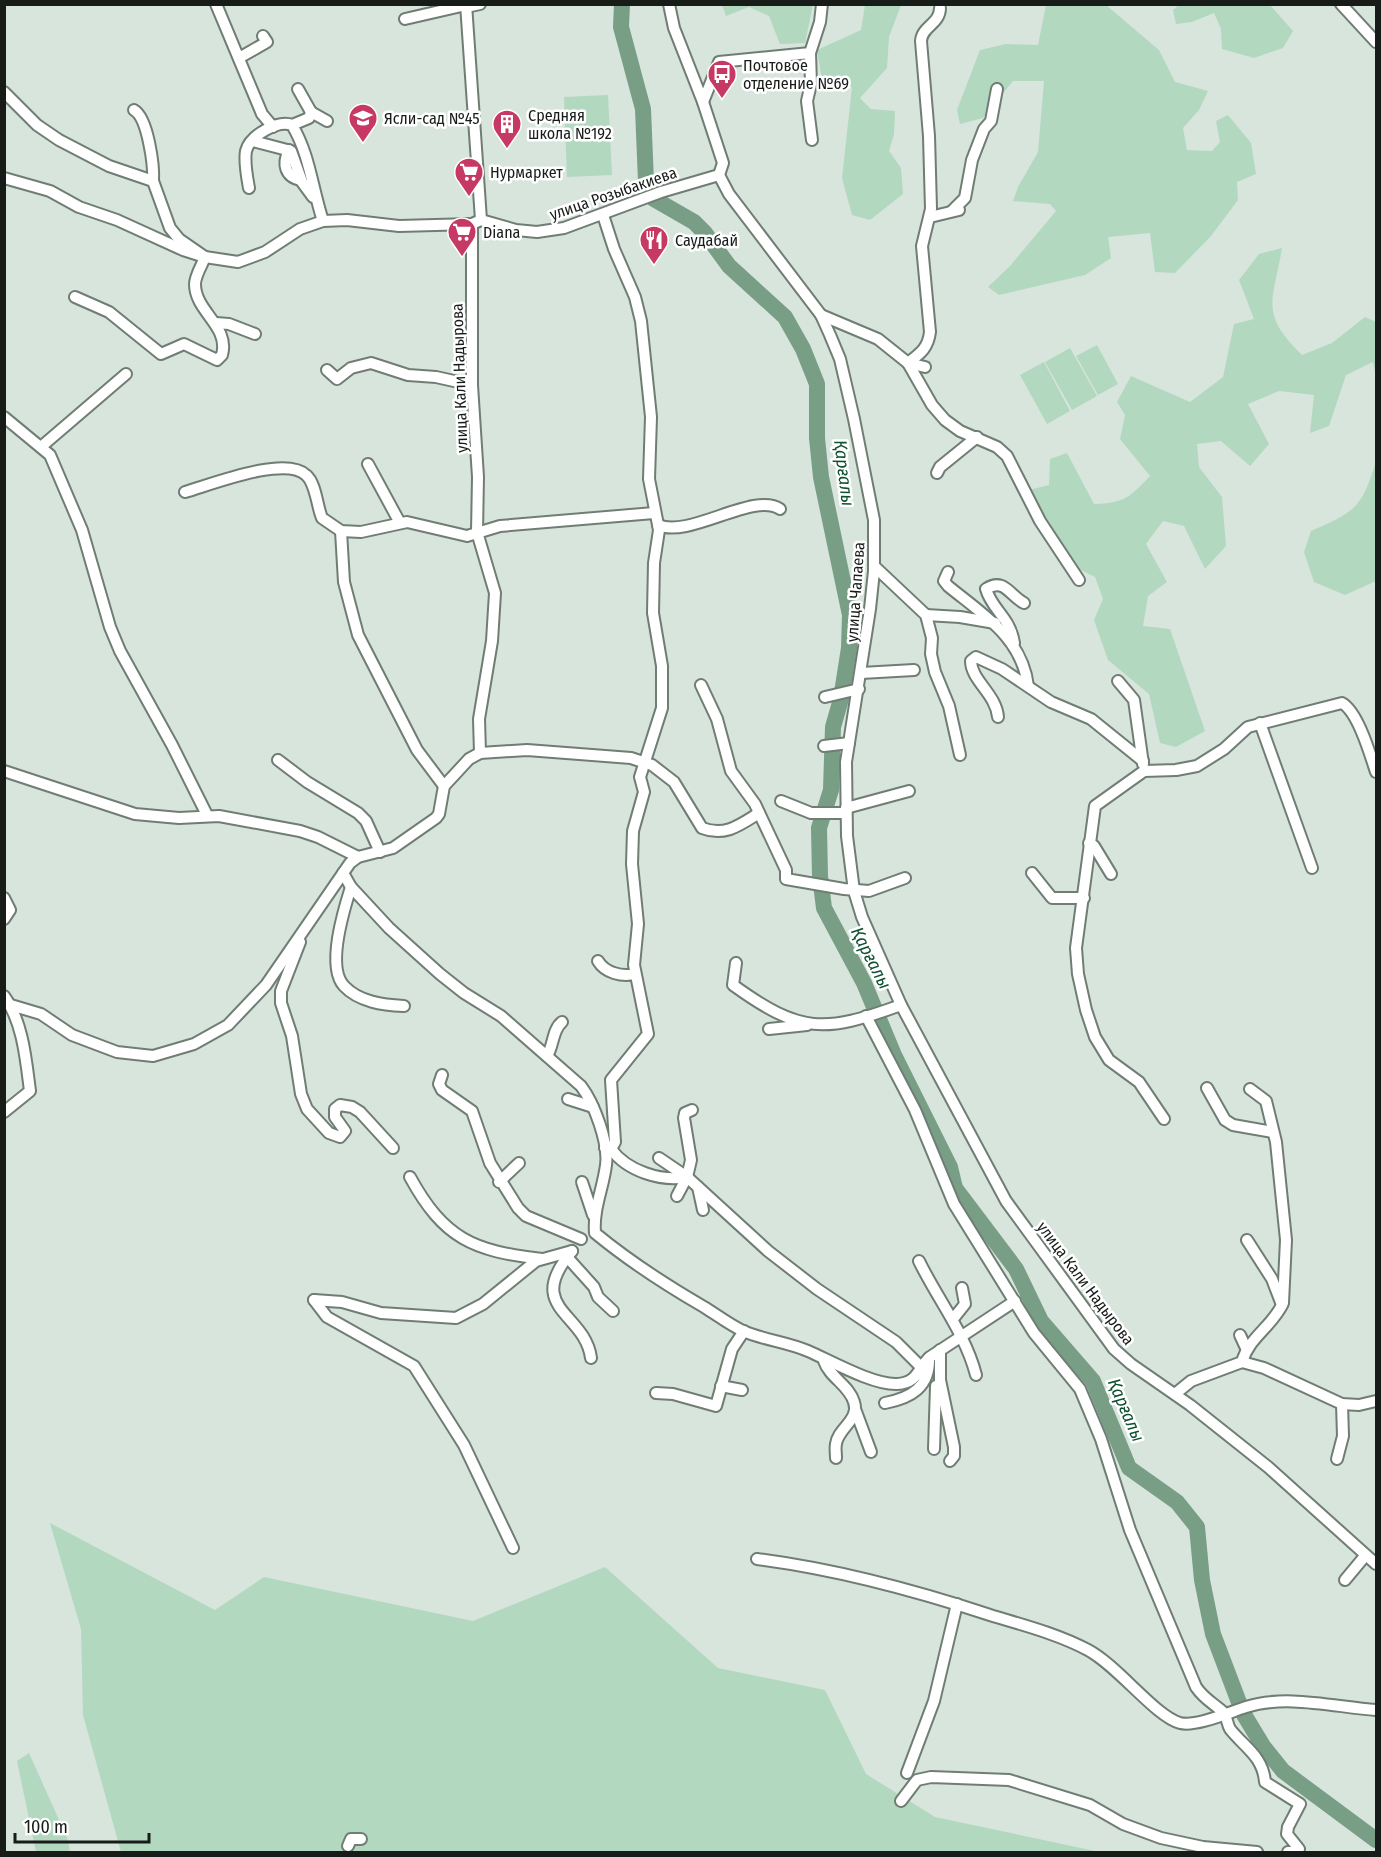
<svg xmlns="http://www.w3.org/2000/svg" width="1381" height="1857" font-family="'Fira Sans Condensed',sans-serif">
<rect width="100%" height="100%" fill="#d7e5dc"/>
<g fill="#b3d8c0">
<polygon points="722,5 813,5 805,43 780,44 769,16 749,7 726,16"/>
<polygon points="865,5 901,5 889,37 887,68 860,98 871,109 895,111 894,134 889,151 901,168 903,194 870,220 852,215 842,178 852,87 822,80 817,50 861,30"/>
<polygon points="1046,5 1106,5 1159,50 1175,82 1208,91 1199,110 1183,128 1187,150 1212,151 1220,142 1216,121 1228,115 1251,143 1256,174 1237,182 1238,200 1211,236 1175,273 1155,272 1150,233 1108,237 1111,258 1085,275 999,295 988,287 1010,266 1056,211 1050,204 1013,201 1018,187 1038,152 1044,81 1013,81 983,118 960,124 957,110 980,50 1006,44 1038,45"/>
<polygon points="1179,5 1270,5 1293,31 1283,48 1254,58 1222,49 1221,29 1214,13 1192,22 1176,24 1173,10"/>
<polygon points="608,95 612,175 567,177 564,97"/>
<path d="M1282 248C1273 302 1259 313 1302 355L1332 343 1365 317 1376 322V378L1373 362 1346 375 1329 426 1310 433 1314 395 1279 391 1248 404 1269 444 1250 466 1221 441 1197 444 1199 467 1222 497 1226 546 1205 569 1184 526 1163 521 1146 544 1167 582 1148 596 1143 626 1170 629 1205 731 1176 747 1160 743 1149 694 1108 660 1094 620 1103 599 1095 577 1067 563 1025 491 1049 485 1050 459 1067 453 1094 504C1124 503 1129 498 1150 476L1120 439 1125 415 1117 402 1131 376 1190 402 1223 377 1234 324 1254 319 1239 280 1259 254Z"/>
<polygon points="1097,345 1118,384 1098,395 1076,356"/>
<polygon points="1070,348 1097,396 1072,410 1045,362"/>
<polygon points="1044,362 1070,411 1047,424 1020,375"/>
<path d="M1376 461V581L1345 595 1314 582 1304 552 1311 531C1355 512 1362 508 1376 461Z"/>
<polygon points="50,1523 215,1610 264,1577 473,1621 605,1567 718,1668 825,1690 866,1774 935,1817 1100,1852 121,1852 83,1715 81,1629"/>
<polygon points="29,1753 68,1840 70,1852 36,1852 17,1761"/>
</g>
<g fill="none" stroke-linecap="round" stroke-linejoin="round">
<polyline stroke="#799e86" stroke-width="16" points="622,4 621,27 643,109 646,182 654,199 694,222 705,233 729,266 785,317 803,349 817,384 817,438 821,477 850,615 849,648 841,699 833,727 831,790 819,828 820,876 824,908 864,983 894,1055 950,1167 955,1188 1016,1269 1041,1321 1093,1381 1129,1468 1177,1502 1197,1527 1202,1580 1213,1634 1243,1713 1263,1746 1283,1771 1376,1840"/>
<g stroke="#707d74" stroke-width="14">
<g id="minor">
<polyline points="216,4 262,114 273,127"/>
<polyline points="466,4 481,220"/>
<polyline points="669,4 674,28 703,102 723,163 719,175"/>
<polyline points="1341,4 1376,42"/>
<polyline points="466,7 480,4"/>
<polyline points="405,19 466,5"/>
<polyline points="810,53 811,84 807,101 812,140"/>
<polyline points="239,58 267,42 263,36"/>
<path d="M4 92 37 125 59 140 109 166 153 181 170 228 179 239 205 257C202 265 195 276 195 284 195 312 230 326 222 355L217 360 184 344 161 354 109 312 75 297"/>
<polyline points="703,102 719,62 810,53 820,22 822,4"/>
<path d="M134 110C148 118 154 166 153 181"/>
<polyline points="311,112 327,121"/>
<polyline points="292,125 309,118 311,112 298,89"/>
<polyline points="253,141 291,151 302,182 313,197"/>
<path d="M289 150C282 164 285 177 301 180"/>
<polyline points="719,175 729,194 821,315 830,335 840,359 854,419 874,520 874,571 870,609 846,762 847,836 854,891 862,917 901,1005 1006,1201 1114,1349 1131,1364 1190,1405 1268,1467 1376,1564"/>
<polyline points="4,178 50,191 79,207 117,220 183,250 205,257 238,262 265,252 300,229 323,221 347,220 399,226 472,224"/>
<path d="M249 188C247 177 244 162 246 151 250 135 278 120 292 125 310 155 312 188 323 221"/>
<polyline points="952,211 965,198 972,160 984,129 991,121 997,89"/>
<polyline points="603,215 614,249 635,297 641,321 651,417 649,479 659,530 654,563 653,613 662,666 662,708 640,777 644,792 633,831 632,864 638,924 634,965 648,1034 611,1080 615,1142 611,1149 605,1148"/>
<polyline points="930,217 959,210"/>
<polyline points="481,220 516,230 537,232 564,228 661,192 719,175"/>
<path d="M821 315 878 339 908 363C921 353 928 348 930 332L922 246 931 209 929 136 921 41C922 26 940 24 940 8"/>
<polyline points="216,323 229,324 255,334"/>
<polyline points="908,363 932,405 945,420 960,431 997,447 1007,456 1040,521 1079,580"/>
<polyline points="908,363 925,367"/>
<polyline points="327,370 337,379 351,368 371,363 408,375 436,377 472,385"/>
<polyline points="4,417 50,455 82,530 110,627 120,651 172,745 207,815"/>
<polyline points="42,446 126,374"/>
<polyline points="368,464 400,523"/>
<polyline points="937,473 940,467 977,437"/>
<path d="M185 492C210 485 285 455 306 475 316 483 317 507 322 518L341 531 361 532 407 522 467 536 500 526 654 513"/>
<path d="M658 525C689 539 754 491 780 509"/>
<polyline points="341,531 344,582 358,635 417,750 444,786"/>
<polyline points="874,566 926,615 932,638 931,654 935,672 949,706 960,755"/>
<path d="M948 572 944 581 948 586C982 614 1022 637 1028 686"/>
<polyline points="926,615 960,617 995,623"/>
<path d="M1014 643C1010 617 992 610 986 589 1004 577 1010 596 1024 603"/>
<polyline points="861,673 914,670"/>
<polyline points="1118,681 1134,700 1143,764"/>
<polyline points="701,685 717,719 731,771 755,804 786,870 786,879 844,889 869,891 905,878"/>
<polyline points="825,697 859,689"/>
<path d="M998 717C996 694 971 680 971 661L976 657 1002 669 1051 702 1091 719 1143 761"/>
<polyline points="1260,723 1312,868"/>
<polyline points="824,746 849,743"/>
<polyline points="480,753 479,719 492,641 495,593 477,532 478,477 472,385 472,224 481,220"/>
<polyline points="278,760 307,782 358,813 366,821 380,852"/>
<polyline points="4,771 135,814 179,818 219,816 300,831 318,837 358,857"/>
<polyline points="781,801 811,813 846,813"/>
<polyline points="846,808 909,791"/>
<polyline points="1089,843 1094,846 1111,874"/>
<path d="M343 873 351 887 389 928 440 974 464 993 501 1016 581 1086C594 1103 609 1143 606 1165 603 1189 593 1209 595 1233 629 1261 666 1285 704 1307 717 1315 730 1325 743 1331 764 1340 787 1342 808 1351 831 1361 873 1385 897 1384 918 1383 917 1369 930 1357L1015 1301"/>
<polyline points="1032,873 1052,898 1084,898"/>
<path d="M351 887C344 909 326 967 344 986 359 1002 383 1005 404 1006"/>
<polyline points="4,898 10,910 4,919"/>
<polyline points="300,942 281,991 281,1003 292,1036 301,1094 307,1109 329,1133 340,1137 345,1131 335,1117 335,1109 340,1105 352,1107 360,1112 393,1148"/>
<path d="M598 961C605 973 622 977 635 974"/>
<path d="M736 963 733 985C801 1034 824 1033 901 1005"/>
<path d="M4 996C23 1022 26 1060 30 1091L4 1112"/>
<path d="M4 1003 41 1014 72 1035 117 1052 153 1056 194 1044 228 1025 266 985 350 863 358 857 393 848 436 818 439 814 444 786 469 759 480 753 527 750 631 758 652 765 674 782 702 828C725 837 740 825 759 813"/>
<path d="M866 1016 915 1110 954 1204 1034 1333 1080 1389 1101 1439 1130 1530 1196 1687C1204 1699 1213 1703 1223 1712 1227 1716 1227 1724 1230 1729 1244 1747 1263 1756 1265 1782L1300 1804 1288 1827 1287 1834 1299 1849 1298 1852H1288"/>
<polyline points="769,1029 807,1025"/>
<path d="M547 1056C554 1045 552 1030 562 1022"/>
<polyline points="442,1075 439,1084 442,1090 472,1111 490,1163 518,1208 526,1216 581,1239"/>
<polyline points="1207,1088 1225,1120 1233,1125 1273,1132"/>
<polyline points="568,1099 593,1107"/>
<path d="M1164 1119 1139 1082 1109 1060 1095 1037 1086 1010 1078 974 1076 948 1095 806 1144 771 1176 770 1197 766 1224 749 1248 727 1342 703C1358 712 1370 754 1376 772"/>
<path d="M611 1149C627 1171 661 1182 687 1177L691 1160 684 1118 685 1113 692 1110"/>
<polyline points="659,1158 687,1177 768,1251 817,1289 896,1342 920,1366"/>
<path d="M410 1177C444 1239 473 1251 542 1259"/>
<polyline points="499,1182 519,1163"/>
<polyline points="582,1182 593,1215"/>
<polyline points="698,1187 703,1210"/>
<polyline points="677,1196 687,1177"/>
<polyline points="1247,1240 1272,1279 1282,1305"/>
<path d="M572 1251C523 1309 585 1312 591 1358"/>
<polyline points="567,1257 594,1287 598,1297 613,1311"/>
<path d="M919 1261C938 1300 965 1333 976 1375"/>
<polyline points="314,1300 327,1317 414,1366 464,1445 513,1548"/>
<polyline points="314,1300 342,1302 381,1313 456,1318 483,1304 536,1261 572,1251"/>
<polyline points="953,1319 965,1304 962,1288"/>
<polyline points="1240,1335 1246,1348"/>
<polyline points="940,1350 940,1380 954,1447 954,1456 950,1461"/>
<path d="M824 1361C830 1378 849 1385 854 1402 860 1420 838 1428 836 1444 835 1448 836 1453 836 1458"/>
<polyline points="1242,1362 1264,1368 1342,1404 1359,1405 1376,1401"/>
<polyline points="721,1386 742,1390"/>
<polyline points="656,1393 673,1394 716,1406 732,1349 744,1331"/>
<path d="M1175 1394 1191 1381 1242 1362C1249 1337 1273 1326 1283 1303L1286 1240 1276 1142 1266 1101 1250 1089"/>
<path d="M885 1403C911 1398 930 1387 929 1358"/>
<polyline points="855,1409 871,1452"/>
<polyline points="934,1449 936,1386"/>
<polyline points="1337,1459 1343,1436 1342,1404"/>
<path d="M757 1559C836 1569 914 1590 990 1615 1023 1625 1058 1634 1088 1650 1118 1666 1155 1716 1180 1723 1196 1727 1230 1712 1246 1707 1286 1694 1335 1707 1376 1710"/>
<polyline points="1345,1580 1365,1556"/>
<polyline points="907,1773 934,1701 957,1604"/>
<polyline points="901,1801 917,1780 931,1777 1009,1780 1090,1805 1123,1824 1161,1838 1203,1847 1257,1852"/>
<polyline points="348,1846 351,1839 361,1839"/>
</g>
</g>
<use href="#minor" stroke="#fff" stroke-width="10"/>
</g>
<defs>
<g id="bus-pin" transform="scale(1.5)"><path d="M0 17L-7.5 6A9.5 9.5 0 1 1 7.5 6Z" fill="#c73965" stroke="#fff"/><path d="M-5-6H5V4H4V6H2V4H-2V6H-4V4H-5ZM-3.5-4V0h7V-4ZM-3.5 1.2v1.5H-2V1.2ZM2 1.2v1.5H3.5V1.2Z" fill="#fff"/></g>
<g id="school-pin" transform="scale(1.5)"><path d="M0 17L-7.5 6A9.5 9.5 0 1 1 7.5 6Z" fill="#c73965" stroke="#fff"/><path d="M0-5L7-2L0 1L-7-2ZM-4 1L0 2.5L4 1V4Q0 6-4 4Z" fill="#fff"/></g>
<g id="building-pin" transform="scale(1.5)"><path d="M0 17L-7.5 6A9.5 9.5 0 1 1 7.5 6Z" fill="#c73965" stroke="#fff"/><path d="M-4-6H4V6H1V3H-1V6H-4ZM-2.5-4.3h1.7v1.8h-1.7ZM.8-4.3h1.7v1.8H.8ZM-2.5-1h1.7V.8h-1.7ZM.8-1h1.7V.8H.8Z" fill="#fff"/></g>
<g id="supermarket-pin" transform="scale(1.5)"><path d="M0 17L-7.5 6A9.5 9.5 0 1 1 7.5 6Z" fill="#c73965" stroke="#fff"/><path d="M-6-5.5h2.5l.6 2H6L4.5 2H-2.5L-4.4-4H-6ZM-1.5 3.2a1.3 1.3 0 1 0 .1 0ZM3 3.2a1.3 1.3 0 1 0 .1 0Z" fill="#fff"/></g>
<g id="restaurant-pin" transform="scale(1.5)"><path d="M0 17L-7.5 6A9.5 9.5 0 1 1 7.5 6Z" fill="#c73965" stroke="#fff"/><path d="M-5-6h1v4h1v-4h1v4h1v-4h1v5L-1.5 .5V6h-2V.5L-5-1ZM5-6V6H3V1.5H1.5Q1.5-4 5-6Z" fill="#fff"/></g>
</defs>
<g fill-rule="evenodd">
<use href="#bus-pin" x="722" y="74"/>
<use href="#school-pin" x="363" y="118"/>
<use href="#building-pin" x="507" y="124"/>
<use href="#supermarket-pin" x="469" y="172"/>
<use href="#supermarket-pin" x="462" y="232"/>
<use href="#restaurant-pin" x="654" y="240"/>
</g>
<g text-anchor="middle" stroke-width="5" stroke-linejoin="round" paint-order="stroke">
<g font-size="16" fill="#171c19" stroke="#fff" text-anchor="start">
<text x="743" y="71">Почтовое<tspan x="743" dy="18">отделение №69</tspan></text>
<text x="528" y="121">Средняя<tspan x="528" dy="18">школа №192</tspan></text>
<text x="384" y="124">Ясли-сад №45</text>
<text x="490" y="178">Нурмаркет</text>
<text x="483" y="238">Diana</text>
<text x="675" y="246">Саудабай</text>
</g>
<g font-size="16" fill="#171c19" stroke="#fff">
<text transform="translate(613 193) rotate(-19)" y="6">улица Розыбакиева</text>
<text transform="translate(459 378) rotate(-92)" y="6">улица Кали Надырова</text>
<text transform="translate(855 592) rotate(-86)" y="6">улица Чапаева</text>
<text transform="translate(1086 1283) rotate(53)" y="6">улица Кали Надырова</text>
</g>
<g font-size="18" font-style="italic" fill="#0f5030" stroke="#fff">
<text transform="translate(844 473) rotate(83)" y="6">Қарғалы</text>
<text transform="translate(871 958) rotate(63)" y="6">Қарғалы</text>
<text transform="translate(1126 1410) rotate(67)" y="6">Қарғалы</text>
</g>
</g>
<rect width="1381" height="1857" fill="none" stroke="#171c19" stroke-width="12"/>
<path d="M15 1833v9h134v-9" fill="none" stroke="#171c19" stroke-width="3"/>
<text x="24" y="1833" font-size="18" fill="#171c19" stroke="#ffffff" stroke-width="4.5" paint-order="stroke">100 m</text>
</svg>
